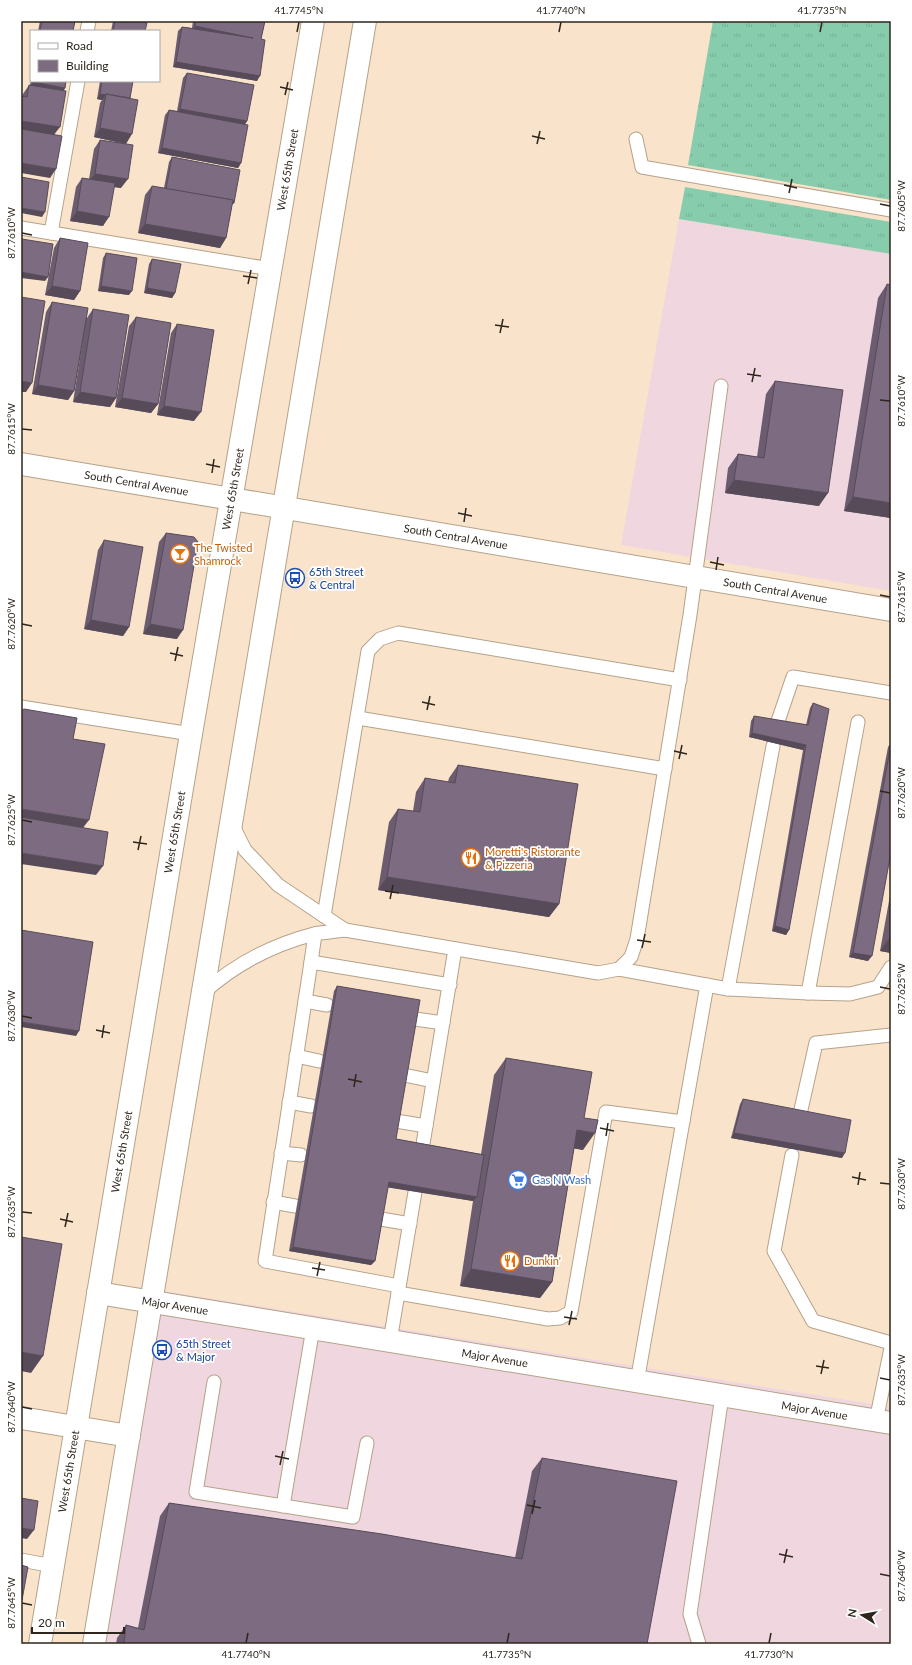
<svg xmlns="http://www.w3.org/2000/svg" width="912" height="1665" font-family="Lato,sans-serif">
<defs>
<pattern id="grass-tufts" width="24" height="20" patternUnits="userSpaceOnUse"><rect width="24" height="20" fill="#87ccac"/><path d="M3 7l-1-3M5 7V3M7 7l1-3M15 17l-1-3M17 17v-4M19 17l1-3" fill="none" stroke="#75af94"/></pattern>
</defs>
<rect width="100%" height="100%" fill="#f9e4cb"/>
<g fill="#efd6df">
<polygon points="679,219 891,254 891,591 621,545"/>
<polygon points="145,1288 891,1407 891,1644 87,1644"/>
</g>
<g fill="url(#grass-tufts)">
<polygon points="713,21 891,21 891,200 688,165"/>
<polygon points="685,187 891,222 891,254 679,219"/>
</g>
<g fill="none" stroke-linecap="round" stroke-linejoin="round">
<g stroke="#b5a28a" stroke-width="15">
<g id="lane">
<polyline points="87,31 89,21"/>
<polyline points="636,139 642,167 891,210"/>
<polyline points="21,228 271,269"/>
<polyline points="51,233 78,81"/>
<polyline points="21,707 191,734"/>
<polyline points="358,718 665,769"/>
<polyline points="776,727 793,677 891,693"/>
<polyline points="232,824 245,850 278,885 345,930"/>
<polyline points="324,916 368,651 380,639 398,633 680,680"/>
<polyline points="311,962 315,934"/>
<polyline points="619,969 728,989 808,993 858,722"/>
<polyline points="728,989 773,746"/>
<path d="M203 993C235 964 272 945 314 934 323 932 335 932 345 930L598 973 619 969 631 957 637 939 690 615 721 386"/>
<polyline points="808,993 850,994 878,987 891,967"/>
<polyline points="305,1001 327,1005"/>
<polyline points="415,1019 443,1023"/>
<polyline points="296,1056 319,1061"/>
<polyline points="404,1075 433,1081"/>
<polyline points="289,1102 311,1106"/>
<polyline points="800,1114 816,1043 891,1035"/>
<polyline points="396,1121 426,1126"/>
<polyline points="422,1150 455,949"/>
<polyline points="281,1153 301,1155"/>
<polyline points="792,1155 774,1251 813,1321 891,1343"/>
<polyline points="273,1202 295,1206"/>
<polyline points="381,1219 410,1224"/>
<polyline points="399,1286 265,1261 311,962 450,985"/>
<polyline points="398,1293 548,1319 560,1318 571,1312 606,1112 683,1122"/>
<polyline points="390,1341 415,1192"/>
<polyline points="214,1382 196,1492 353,1517 367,1443"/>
<polyline points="637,1382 707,985"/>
<polyline points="876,1421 891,1348"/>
<polyline points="283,1506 313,1328"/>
<polyline points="21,1560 53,1566"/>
<polyline points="699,1644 690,1614 722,1396"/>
</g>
</g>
<g stroke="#b5a28a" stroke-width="24">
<g id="street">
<path id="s1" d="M232 499 891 610"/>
<path id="s2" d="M98 1293 891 1423"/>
<polyline points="21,1418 129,1436"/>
</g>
</g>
<g stroke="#b5a28a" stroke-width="24">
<g id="secondary">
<path id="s3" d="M21 464 232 499"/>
<path id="s4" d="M40 1644 191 734 313 21"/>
<polyline points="94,1644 365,21"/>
</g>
</g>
<use href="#lane" stroke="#fff" stroke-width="13"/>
<use href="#street" stroke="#fff" stroke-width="22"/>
<use href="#secondary" stroke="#fff" stroke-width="22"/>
</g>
<g fill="#6b5c6f">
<polygon points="40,21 75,21 73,31 38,31"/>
<polygon points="113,21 136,21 145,31 111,31"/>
<polygon points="193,21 265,21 261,39 257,81 173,67 178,31 182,27 192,28"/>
<polygon points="187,73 247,121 245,124 241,163 238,168 158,153 165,115 169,110 177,111 183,78"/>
<polygon points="31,80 31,81 66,81 65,88 64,90 54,135 50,178 22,96 23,94 29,85 30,85"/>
<polygon points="100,81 133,81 130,98 126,144 94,137 100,103 102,100 97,99"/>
<polygon points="100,140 121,188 114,187 103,226 70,221 76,187 82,178 89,179 94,149"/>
<polygon points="172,157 234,203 232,205 226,238 220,248 138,233 145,195 152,186 164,188 169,162"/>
<polygon points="60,238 80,291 74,300 45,295 54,248"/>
<polygon points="106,253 129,295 98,291 103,258"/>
<polygon points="152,259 175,293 172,298 144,293 149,264"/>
<polygon points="887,284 891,285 891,518 844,511 878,298"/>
<polygon points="52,302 87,318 93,309 116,398 110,407 73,402 83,339 74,391 68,400 32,394 46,312"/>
<polygon points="136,317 158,404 151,413 115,407 129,326"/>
<polygon points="177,324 194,421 157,415 171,333"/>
<polygon points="775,381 819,506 725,493 728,468 738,454 757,457 766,394"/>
<polygon points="166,533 177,639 143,634 159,542"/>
<polygon points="104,540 129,627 123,636 84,629 98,550"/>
<polygon points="813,703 789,930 786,935 772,931 803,750 749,737 751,721 754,716 806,725 810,708"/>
<polygon points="891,743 868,961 849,957 888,747"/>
<polygon points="458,765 559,904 549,917 378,890 389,822 398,809 413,811 416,792 425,778 448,782 449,778"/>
<polygon points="891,890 891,953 880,951"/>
<polygon points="337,986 396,1139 481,1154 494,1075 506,1058 584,1118 583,1150 574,1148 552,1282 540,1298 460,1286 473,1201 388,1187 375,1261 371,1265 289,1251 334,991"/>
<polygon points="743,1099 842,1158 731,1138 740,1104"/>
<polygon points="542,1458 647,1644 116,1644 117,1638 126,1625 138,1628 160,1516 169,1503 515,1558 532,1471"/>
</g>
<g fill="#574b5a">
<polygon points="195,26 253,38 191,31"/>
<polygon points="176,62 260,76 257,81 173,67"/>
<polygon points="33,82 65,88 62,93 30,87"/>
<polygon points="100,94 106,95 102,100 97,99"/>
<polygon points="180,109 247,121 244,126 177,114"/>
<polygon points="21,121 60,127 53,136 21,131"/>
<polygon points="100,128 132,134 126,144 94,137"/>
<polygon points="162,148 241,163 238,168 158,153"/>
<polygon points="21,163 56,169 50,178 21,173"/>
<polygon points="95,174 128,179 121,188 88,183"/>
<polygon points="21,208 45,212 42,217 21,213"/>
<polygon points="77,211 109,217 103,226 70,221"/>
<polygon points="145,224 226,238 220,248 138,233"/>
<polygon points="21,272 48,277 45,281 21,278"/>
<polygon points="52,286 80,291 74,300 45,295"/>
<polygon points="101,286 132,291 129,295 98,291"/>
<polygon points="147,288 175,293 172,298 144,293"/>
<polygon points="21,381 32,383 26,392 21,392"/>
<polygon points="38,385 74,391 68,400 32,394"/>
<polygon points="80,392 116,398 110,407 73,402"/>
<polygon points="122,398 158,404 151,413 115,407"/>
<polygon points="164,406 201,412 194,421 157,415"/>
<polygon points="734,480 828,493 819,506 725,493"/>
<polygon points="853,497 891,503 891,518 844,511"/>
<polygon points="91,620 129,627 123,636 84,629"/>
<polygon points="150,624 183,630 177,639 143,634"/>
<polygon points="752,733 806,745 803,750 749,737"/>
<polygon points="21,809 89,820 79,833 21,824"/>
<polygon points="21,853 103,866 96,875 21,864"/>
<polygon points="387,877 559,904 549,917 378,890"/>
<polygon points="775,926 789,930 786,935 772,931"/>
<polygon points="890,937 891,938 891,953 880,951"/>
<polygon points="853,953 872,956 868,961 849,957"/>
<polygon points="21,1022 79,1031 76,1036 21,1027"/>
<polygon points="577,1130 595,1133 583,1150 565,1147"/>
<polygon points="734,1133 845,1153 842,1158 731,1138"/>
<polygon points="389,1182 477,1197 473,1201 385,1187"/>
<polygon points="293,1247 375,1261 371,1265 289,1251"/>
<polygon points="471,1269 552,1282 540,1298 460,1286"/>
<polygon points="21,1352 43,1356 31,1373 21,1371"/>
<polygon points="21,1528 34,1530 27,1539 21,1538"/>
</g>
<g fill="#7c6b81" stroke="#574b5a">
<polygon points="42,21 75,21 73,31 40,31"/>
<polygon points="115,21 136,21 147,23 145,31 113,31"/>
<polygon points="196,21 265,21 261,39 265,40 260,76 176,62 182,27 253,38 195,26"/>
<polygon points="187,73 254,85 247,121 180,109"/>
<polygon points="33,81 66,81 65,88 33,82"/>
<polygon points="102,81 133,81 130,98 106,94 106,95 100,94"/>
<polygon points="29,85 66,91 60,127 21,121 21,96 27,97"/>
<polygon points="106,94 138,100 132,134 100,128"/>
<polygon points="169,110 248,125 241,163 162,148"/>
<polygon points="21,129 62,136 56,169 21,163"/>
<polygon points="100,140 133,145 128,179 95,174"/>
<polygon points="172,157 240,170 234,203 233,203 233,200 166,189"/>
<polygon points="21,177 49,182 45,212 21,208"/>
<polygon points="82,178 115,183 109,217 77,211"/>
<polygon points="152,186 233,200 226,238 145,224"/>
<polygon points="60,238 88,243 80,291 52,286"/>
<polygon points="22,239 53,244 48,277 21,272 21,246"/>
<polygon points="106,253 137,258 132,291 101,286"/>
<polygon points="152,259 181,264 175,293 147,288"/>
<polygon points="887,284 891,285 891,503 853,497"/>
<polygon points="21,297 45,301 32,383 21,381"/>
<polygon points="52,302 88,308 74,391 38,385"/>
<polygon points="93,309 129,315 116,398 80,392"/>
<polygon points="136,317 171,323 158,404 122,398"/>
<polygon points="177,324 214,330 201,412 164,406"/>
<polygon points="775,381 843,390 828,493 734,480 738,454 764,458"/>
<polygon points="166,533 194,537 198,542 183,630 150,624"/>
<polygon points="104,540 143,547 129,627 91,620"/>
<polygon points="813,703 829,709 789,930 775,926 806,745 752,733 754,716 808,725"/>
<polygon points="24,709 77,718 73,739 105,744 89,820 21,809 21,711"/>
<polygon points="891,744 891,852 872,956 853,953"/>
<polygon points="458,765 578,784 559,904 387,877 398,809 420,812 425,778 455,783"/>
<polygon points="21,817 108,832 103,866 21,853"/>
<polygon points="21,930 93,942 79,1031 21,1022"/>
<polygon points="891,930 891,938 890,937"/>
<polygon points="337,986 420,1000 396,1139 484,1155 477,1197 389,1182 375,1261 293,1247"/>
<polygon points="506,1058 592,1072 584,1118 598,1120 595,1133 577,1130 552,1282 471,1269"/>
<polygon points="743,1099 851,1120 845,1153 734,1133"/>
<polygon points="21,1237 62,1244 43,1356 21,1352"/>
<polygon points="542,1458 677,1481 647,1644 124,1644 126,1625 144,1630 169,1503 382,1534 522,1559"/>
<polygon points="21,1498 38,1501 34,1530 21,1528"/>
<polygon points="21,1565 28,1567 22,1600 21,1600"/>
</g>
<path fill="none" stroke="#2e261d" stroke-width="1.5" d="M297 32 299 22M559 32 561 22M820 32 822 22M280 87 293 90M285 95 288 82M532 136 545 139M537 144 540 131M784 185 797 188M789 193 792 179M880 204 890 206M22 233 32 235M243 276 257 278M248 284 251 270M495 325 509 327M500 333 503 319M747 374 761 376M752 382 755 368M880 400 890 401M22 429 32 430M206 464 220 467M212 473 214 459M458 513 472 516M464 522 466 508M710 562 724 565M716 570 718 557M880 595 890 597M22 624 32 626M170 653 183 656M175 661 178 647M422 702 435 705M427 710 430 696M674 751 687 754M679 759 682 745M880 791 890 793M22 820 32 822M133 842 147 844M138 850 141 836M385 891 399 893M390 899 393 885M637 940 651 942M642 948 645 934M880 987 890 989M22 1016 32 1018M96 1030 110 1033M102 1038 104 1025M348 1079 362 1082M354 1087 356 1074M600 1128 614 1131M606 1136 608 1123M852 1177 866 1180M880 1183 890 1184M858 1185 860 1172M22 1212 32 1213M60 1219 73 1222M65 1227 68 1213M312 1268 325 1270M317 1276 320 1262M564 1317 577 1319M569 1325 572 1311M816 1366 829 1368M821 1374 824 1360M880 1378 890 1380M22 1407 32 1409M275 1456 289 1459M280 1465 283 1451M527 1505 541 1508M532 1514 535 1500M779 1554 793 1557M784 1563 787 1549M880 1574 890 1576M22 1603 32 1605M246 1643 248 1633M507 1643 509 1633M769 1643 771 1633"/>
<defs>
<g id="bar-ring" transform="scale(1)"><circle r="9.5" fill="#fff" stroke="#e8710a" stroke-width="1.5"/><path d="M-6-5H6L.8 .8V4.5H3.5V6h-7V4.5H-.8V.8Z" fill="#e8710a"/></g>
<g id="bus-ring" transform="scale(1)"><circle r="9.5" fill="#fff" stroke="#1a4fb4" stroke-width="1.5"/><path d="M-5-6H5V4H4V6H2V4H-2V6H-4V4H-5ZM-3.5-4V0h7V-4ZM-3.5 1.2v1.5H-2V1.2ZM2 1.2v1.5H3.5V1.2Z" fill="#1a4fb4"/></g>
<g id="restaurant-ring" transform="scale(1)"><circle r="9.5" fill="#fff" stroke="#e8710a" stroke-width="1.5"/><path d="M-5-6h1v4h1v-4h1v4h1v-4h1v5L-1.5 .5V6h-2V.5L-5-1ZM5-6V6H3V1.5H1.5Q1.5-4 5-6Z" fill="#e8710a"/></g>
<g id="supermarket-ring" transform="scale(1)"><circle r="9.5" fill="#fff" stroke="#3f7fe0" stroke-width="1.5"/><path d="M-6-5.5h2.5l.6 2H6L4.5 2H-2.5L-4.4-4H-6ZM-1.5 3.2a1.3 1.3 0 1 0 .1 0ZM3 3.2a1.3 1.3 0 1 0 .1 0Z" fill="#3f7fe0"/></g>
</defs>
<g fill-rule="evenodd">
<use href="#bar-ring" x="180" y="554"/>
<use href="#bus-ring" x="295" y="578"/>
<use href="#restaurant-ring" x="471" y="858"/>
<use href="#supermarket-ring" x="518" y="1180"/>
<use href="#restaurant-ring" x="510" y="1261"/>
<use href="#bus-ring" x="162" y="1350"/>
</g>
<g text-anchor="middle" stroke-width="3.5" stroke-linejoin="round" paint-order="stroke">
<g font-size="11" fill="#2e261d" stroke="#fff">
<text dy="4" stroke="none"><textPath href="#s4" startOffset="1495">West 65th Street</textPath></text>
<text dy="4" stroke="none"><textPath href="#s3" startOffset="117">South Central Avenue</textPath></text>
<text dy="4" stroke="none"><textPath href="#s4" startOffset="1171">West 65th Street</textPath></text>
<text dy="4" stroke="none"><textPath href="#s1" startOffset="227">South Central Avenue</textPath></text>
<text dy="4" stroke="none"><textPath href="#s1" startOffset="551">South Central Avenue</textPath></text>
<text dy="4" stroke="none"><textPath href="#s4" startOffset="823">West 65th Street</textPath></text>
<text dy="4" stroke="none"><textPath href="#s4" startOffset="499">West 65th Street</textPath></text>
<text dy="4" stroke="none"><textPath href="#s2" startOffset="78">Major Avenue</textPath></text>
<text dy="4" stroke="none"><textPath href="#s2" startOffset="402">Major Avenue</textPath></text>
<text dy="4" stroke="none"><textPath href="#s2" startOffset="726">Major Avenue</textPath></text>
<text dy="4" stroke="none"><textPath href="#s4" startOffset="175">West 65th Street</textPath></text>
</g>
<g font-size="11" fill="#c56008" stroke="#fff" text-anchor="start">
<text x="194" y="552">The Twisted<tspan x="194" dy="13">Shamrock</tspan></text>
<text x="485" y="856">Moretti's Ristorante<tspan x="485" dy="13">&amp; Pizzeria</tspan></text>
<text x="524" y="1265">Dunkin'</text>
</g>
<g font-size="11" fill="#164399" stroke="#fff" text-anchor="start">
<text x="309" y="576">65th Street<tspan x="309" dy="13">&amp; Central</tspan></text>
<text x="176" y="1348">65th Street<tspan x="176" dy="13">&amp; Major</tspan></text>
</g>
<g font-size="11" fill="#366cbe" stroke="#fff" text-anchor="start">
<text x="532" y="1184">Gas N Wash</text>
</g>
</g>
<rect width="912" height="1665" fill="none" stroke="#ffffff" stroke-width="44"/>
<rect x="30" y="30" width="130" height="52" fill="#ffffff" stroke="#aba8a5"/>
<rect x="38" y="43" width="20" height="6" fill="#ffffff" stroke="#aba8a5"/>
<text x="66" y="50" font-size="12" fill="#2e261d">Road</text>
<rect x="38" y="60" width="20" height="12" fill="#7c6b81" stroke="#aba8a5"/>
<text x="66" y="70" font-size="12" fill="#2e261d">Building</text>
<g transform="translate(862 1615) rotate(281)" stroke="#ffffff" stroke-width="3" paint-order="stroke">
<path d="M0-3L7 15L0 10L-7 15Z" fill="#2e261d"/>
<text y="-6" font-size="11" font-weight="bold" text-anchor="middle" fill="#2e261d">N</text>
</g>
<path d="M32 1627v6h92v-6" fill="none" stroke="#2e261d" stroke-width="2"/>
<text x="38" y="1627" font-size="12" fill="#2e261d" stroke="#ffffff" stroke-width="3" paint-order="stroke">20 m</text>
<rect x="22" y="22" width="868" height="1621" fill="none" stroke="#2e261d" stroke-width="1.5"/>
<g font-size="10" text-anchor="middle" fill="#2e261d">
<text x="299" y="14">41.7745°N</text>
<text x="561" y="14">41.7740°N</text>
<text x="822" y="14">41.7735°N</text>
<text transform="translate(901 206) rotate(-90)" y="4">87.7605°W</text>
<text transform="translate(11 233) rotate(-90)" y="4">87.7610°W</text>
<text transform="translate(901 401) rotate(-90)" y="4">87.7610°W</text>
<text transform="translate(11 429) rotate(-90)" y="4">87.7615°W</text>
<text transform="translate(901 597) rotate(-90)" y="4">87.7615°W</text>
<text transform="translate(11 624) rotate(-90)" y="4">87.7620°W</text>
<text transform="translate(901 793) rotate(-90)" y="4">87.7620°W</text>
<text transform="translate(11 820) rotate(-90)" y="4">87.7625°W</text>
<text transform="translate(901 989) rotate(-90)" y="4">87.7625°W</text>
<text transform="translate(11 1016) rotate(-90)" y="4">87.7630°W</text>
<text transform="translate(901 1184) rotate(-90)" y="4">87.7630°W</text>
<text transform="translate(11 1212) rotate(-90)" y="4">87.7635°W</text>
<text transform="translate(901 1380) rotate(-90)" y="4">87.7635°W</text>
<text transform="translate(11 1407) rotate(-90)" y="4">87.7640°W</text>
<text transform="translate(901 1576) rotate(-90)" y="4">87.7640°W</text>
<text transform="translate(11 1603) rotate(-90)" y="4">87.7645°W</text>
<text x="246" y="1658">41.7740°N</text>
<text x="507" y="1658">41.7735°N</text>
<text x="769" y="1658">41.7730°N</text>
</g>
</svg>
